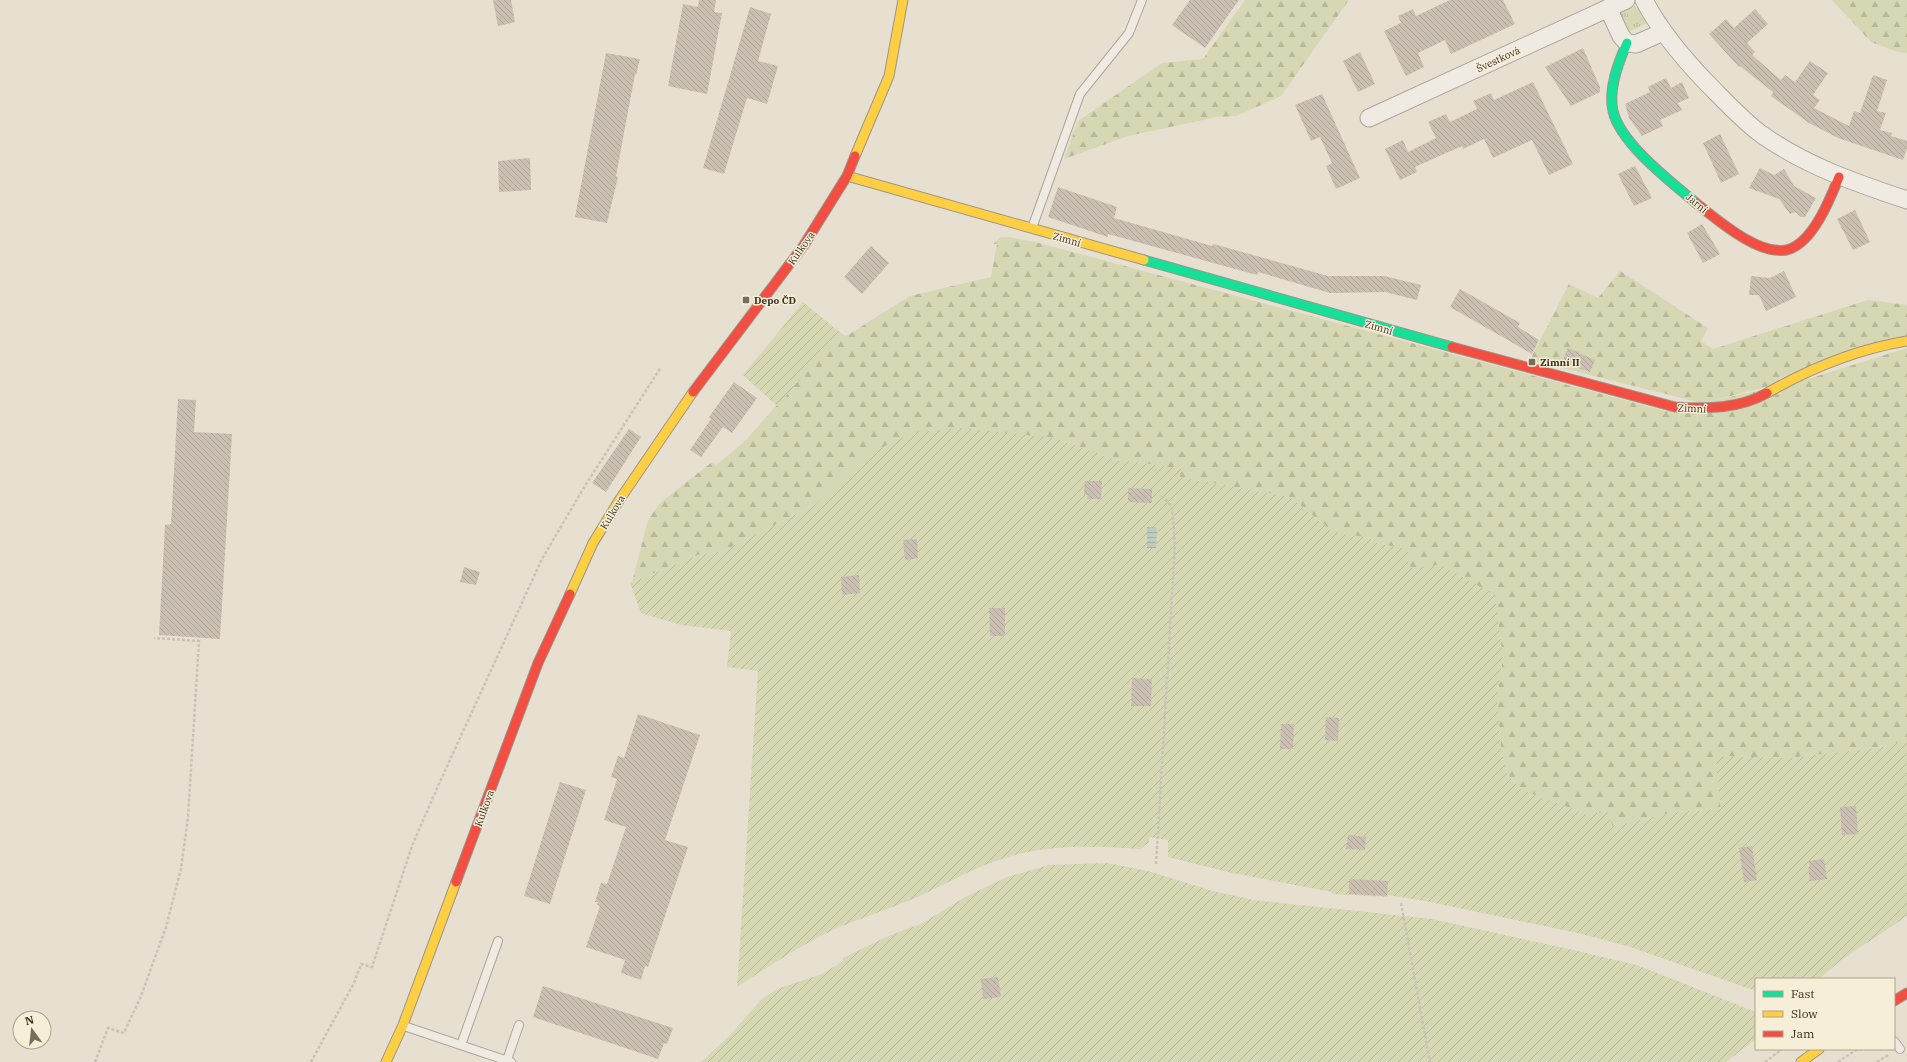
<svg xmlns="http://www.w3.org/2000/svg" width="1907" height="1062" font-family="'IBM Plex Serif',serif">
<defs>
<pattern id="grass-tufts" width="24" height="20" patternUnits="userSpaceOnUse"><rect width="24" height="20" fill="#d6d7b3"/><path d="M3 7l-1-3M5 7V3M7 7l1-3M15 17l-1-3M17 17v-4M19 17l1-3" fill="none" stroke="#b9b99a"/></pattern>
<pattern id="forest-firs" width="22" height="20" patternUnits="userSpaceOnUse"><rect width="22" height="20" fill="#d6d7b3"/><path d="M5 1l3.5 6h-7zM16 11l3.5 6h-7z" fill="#b9b99a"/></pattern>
<pattern id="garden-furrows" width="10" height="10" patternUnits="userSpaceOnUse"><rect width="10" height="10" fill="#d6d7b3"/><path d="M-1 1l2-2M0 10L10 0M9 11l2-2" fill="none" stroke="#b9b99a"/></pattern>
<pattern id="water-rules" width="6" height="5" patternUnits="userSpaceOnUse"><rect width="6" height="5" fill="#bcccc2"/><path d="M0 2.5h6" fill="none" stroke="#a2b0a6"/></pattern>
<pattern id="building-back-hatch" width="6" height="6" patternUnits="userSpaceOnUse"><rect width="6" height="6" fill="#cbbfb2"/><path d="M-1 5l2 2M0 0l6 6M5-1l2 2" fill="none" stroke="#afa499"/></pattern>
</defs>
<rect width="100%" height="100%" fill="#e7e0d1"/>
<path fill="url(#grass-tufts)" d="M1632 6C1641 6 1643 16 1647 23L1626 33 1619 15 1623 9Z"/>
<g fill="url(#forest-firs)">
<polygon points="1245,0 1349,0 1281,96 1237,116 1217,117 1128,136 1064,159 1078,121 1162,63 1203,59"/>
<polygon points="1832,0 1907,0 1907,53 1898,52 1871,42"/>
<polygon points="1001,237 1009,237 1039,243 1665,411 1798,382 1907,348 1907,740 1882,747 1789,758 1715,756 1721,809 1676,812 1612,826 1609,812 1586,814 1522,790 1507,774 1501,749 1497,697 1503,658 1441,565 1408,568 1408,549 1379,544 1372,539 1332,531 1290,497 1180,477 1180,469 1125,460 1124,463 1055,438 871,453 816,504 723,551 698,555 632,582 648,520 659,504 712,462 716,465 744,442 841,333 846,336 910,296 991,277 997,244 993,244"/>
<polygon points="1620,271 1708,328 1701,341 1713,349 1868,300 1907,305 1907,337 1774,385 1702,403 1530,360 1569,284 1598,298"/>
</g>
<g fill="url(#garden-furrows)">
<polygon points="803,302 841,333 777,406 743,375"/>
<path d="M962 428 1055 438 1124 463 1125 460 1181 469 1180 477 1290 497 1332 531 1372 539 1379 544 1408 549V568L1441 565 1495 595 1503 658 1497 697 1501 749 1507 774 1522 790 1586 814 1609 812 1612 826 1676 812 1721 809 1715 756 1789 758 1882 747 1907 740V916L1840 961 1819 979H1756V991L1630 947 1582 934 1425 901 1388 895V897L1332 894V892L1232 873 1168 857V840L1150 837 1148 843 1140 849C1095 846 1051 844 1008 857 977 866 950 882 922 895 889 910 855 919 823 935 793 950 765 969 737 987L758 671 727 667 731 631 681 625 641 613 630 583 698 555 723 551 816 504 871 453 913 432Z"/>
<polygon points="1108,863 1148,871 1213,891 1254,900 1432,919 1569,949 1637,965 1756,1012 1756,1039 1726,1062 701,1062 729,1036 760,1001 759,1001 777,989 822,974 843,961 843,958 886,937 923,923 965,897 1007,877 1049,865"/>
</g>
<polygon fill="url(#water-rules)" points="1147,527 1157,528 1156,548 1147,548"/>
<g fill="url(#building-back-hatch)">
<polygon points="493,0 511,0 515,22 498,26"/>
<polygon points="699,0 716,0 714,12 722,13 707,94 668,86 683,4 698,7"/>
<polygon points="1190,0 1239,0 1205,48 1172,25"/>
<polygon points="1450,0 1503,0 1515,24 1451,54 1445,40 1418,53 1424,67 1406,76 1384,31 1401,23 1398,16 1413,9 1416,16"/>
<polygon points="750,7 771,14 758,61 778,66 767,104 747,98 724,174 703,168"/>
<polygon points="1755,9 1768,24 1747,43 1755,52 1752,55 1781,80 1785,75 1795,82 1810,61 1828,73 1813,95 1820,100 1814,108 1849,126 1854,111 1860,113 1873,75 1887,80 1877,111 1886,113 1880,130 1892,133 1891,136 1907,141 1907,148 1903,160 1838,138 1809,123 1771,96 1773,92 1740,66 1739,67 1709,34 1726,19 1734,28"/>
<polygon points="1583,48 1600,87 1600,92 1571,106 1545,67"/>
<polygon points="1360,52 1375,84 1358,92 1343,61"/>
<polygon points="606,53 640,59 636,75 635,74 616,176 618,177 607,223 575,217"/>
<polygon points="1666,78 1671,88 1682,82 1689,98 1678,103 1682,110 1660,120 1663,126 1642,136 1629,118 1625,104 1650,92 1648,87"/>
<polygon points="1533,82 1573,164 1549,175 1532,140 1493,158 1484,139 1463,149 1462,146 1415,167 1417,172 1400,180 1385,149 1403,140 1408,152 1436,138 1428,122 1446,114 1450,122 1477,109 1473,101 1491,93 1494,100"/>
<polygon points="1322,94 1360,178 1336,189 1326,166 1332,163 1320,137 1311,141 1295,105"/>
<polygon points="1720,134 1739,174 1721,183 1703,143"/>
<polygon points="530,158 531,190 499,192 498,161"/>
<polygon points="1635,166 1652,198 1634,206 1618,174"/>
<polygon points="1760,168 1774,175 1784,169 1794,186 1816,198 1805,217 1801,217 1795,212 1790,214 1779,199 1749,188"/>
<polygon points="1058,187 1117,207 1114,218 1212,246 1213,244 1221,246 1328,276 1384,276 1421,285 1417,300 1385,292 1330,293 1258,272 1257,275 1108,234 1108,237 1048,217"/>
<polygon points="1855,210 1870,242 1853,250 1837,219"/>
<polygon points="1702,224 1720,254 1703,263 1687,233"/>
<polygon points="871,246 889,263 862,294 844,277"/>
<polygon points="1784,271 1796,297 1766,311 1759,295 1749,295 1751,276 1770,278"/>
<polygon points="1460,289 1520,323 1518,327 1539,340 1532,354 1450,307"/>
<polygon points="1568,348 1595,360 1590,372 1562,362"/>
<polygon points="734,382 757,398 732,433 723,427 701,457 690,450 711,419 709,417"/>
<polygon points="178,399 196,400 194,432 232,434 220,639 159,635 165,525 171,524"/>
<polygon points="629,429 641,437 606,492 592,483"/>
<polygon points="1085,481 1102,481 1101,499 1087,499 1088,495 1084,495"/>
<polygon points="1128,488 1152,489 1152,503 1128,502"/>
<polygon points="917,539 918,558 905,560 903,540"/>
<polygon points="464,567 480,572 476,585 460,582"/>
<polygon points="859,575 860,593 842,595 841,577"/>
<polygon points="989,608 1005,608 1005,636 990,636"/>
<polygon points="1132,678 1152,679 1151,706 1131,706"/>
<polygon points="638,714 700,735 665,840 688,847 648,967 645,966 641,980 621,973 625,960 586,947 600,906 597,905 598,902 595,902 601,883 607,884 626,827 604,820 617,779 611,777 618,756 624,758"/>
<polygon points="1326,717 1339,718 1338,741 1325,740"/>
<polygon points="1281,724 1294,724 1293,749 1280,749"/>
<polygon points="560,782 586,790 550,904 524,896"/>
<polygon points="1856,806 1858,834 1842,835 1840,807"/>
<polygon points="1348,835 1366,837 1365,850 1346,849"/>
<polygon points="1752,846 1757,880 1744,882 1739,848"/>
<polygon points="1824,859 1827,879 1810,881 1808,867 1810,867 1809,861"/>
<polygon points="1349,879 1388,881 1387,896 1349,894"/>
<polygon points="998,977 1001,997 983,999 981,979"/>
<polygon points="543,986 673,1028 667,1044 664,1043 658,1059 533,1017"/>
</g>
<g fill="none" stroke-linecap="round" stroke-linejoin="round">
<g stroke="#ada599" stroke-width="10">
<g id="lane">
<polyline points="1032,228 1080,94 1129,33 1142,0"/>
<polyline points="404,1026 511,1062"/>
<polyline points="1894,1041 1900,1049"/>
<polyline points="461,1045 498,941"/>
<polyline points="507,1060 519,1025"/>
</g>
</g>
<g stroke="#ada599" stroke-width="19">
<g id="street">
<path d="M1644 0C1660 31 1682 57 1706 82 1724 100 1741 119 1761 134 1806 166 1856 183 1907 200"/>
<polyline points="1608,8 1621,36 1627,43 1636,44 1663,32"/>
<polyline points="1369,118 1626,0"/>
</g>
</g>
<g stroke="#9c958a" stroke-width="11">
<g id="fast">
<path d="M1627 43C1618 63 1608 89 1613 111 1620 143 1671 182 1696 203"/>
<polyline points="1144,260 1452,347"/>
</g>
</g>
<g stroke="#9c958a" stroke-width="11">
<g id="slow">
<polyline points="855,156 889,76 903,0"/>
<polyline points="847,176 1144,260"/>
<path d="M1767 393C1811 368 1858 349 1907 341"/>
<polyline points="570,594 593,543 620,499 693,392"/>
<polyline points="386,1062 403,1025 456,882"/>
<polyline points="1801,1062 1819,1049"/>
</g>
</g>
<g stroke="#9c958a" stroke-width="11">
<g id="jam">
<path d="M1696 203C1716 219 1762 259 1790 249 1814 240 1830 199 1839 177"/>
<path d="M1452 347 1675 407C1706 409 1739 409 1767 393"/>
<polyline points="693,392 804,245 847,176 855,156"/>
<polyline points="456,882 538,663 570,594"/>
<polyline points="1894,1001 1907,993"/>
</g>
</g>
<g stroke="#c8c2b9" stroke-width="2.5" stroke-dasharray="3 2" stroke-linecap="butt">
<polyline points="1156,864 1175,545 1172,507 1162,496"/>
<polyline points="1401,903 1430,1062"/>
<polyline points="1873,1049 1882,1049"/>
<polyline points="95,1062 108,1028 124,1033 141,996 166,927 181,869 188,817 199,641 154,638"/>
<polyline points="311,1062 354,983 361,964 372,967 412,846 438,786 542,559 583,489 661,367"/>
<polyline points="1765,1062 1782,1049"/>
<polyline points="1838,1062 1856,1050 1863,1049"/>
<polyline points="1877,1062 1890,1054"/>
</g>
<use href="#lane" stroke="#efebe3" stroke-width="8"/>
<use href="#street" stroke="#efebe3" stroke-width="17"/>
<use href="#fast" stroke="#16e098" stroke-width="9"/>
<use href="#slow" stroke="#ffcf43" stroke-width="9"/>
<use href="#jam" stroke="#f24e42" stroke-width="9"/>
</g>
<g fill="#786c5e" stroke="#f7eed8" stroke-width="1.5">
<rect x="742" y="296" width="8" height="8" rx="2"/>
<rect x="1528" y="358" width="8" height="8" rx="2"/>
</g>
<g text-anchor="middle" stroke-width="3" stroke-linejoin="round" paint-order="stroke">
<g font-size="10" fill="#3d2e20" stroke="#f7eed8">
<text transform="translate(1498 59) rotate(-25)" y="4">Švestková</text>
<text transform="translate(1697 203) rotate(40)" y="4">Jarní</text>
<text transform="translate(1067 239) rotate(16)" y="4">Zimní</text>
<text transform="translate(801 248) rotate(-55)" y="4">Kulkova</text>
<text transform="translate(1379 327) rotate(16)" y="4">Zimní</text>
<text transform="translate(1692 408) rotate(2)" y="4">Zimní</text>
<text transform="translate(612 512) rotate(-59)" y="4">Kulkova</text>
<text transform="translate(484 808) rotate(-70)" y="4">Kulkova</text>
</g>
<g font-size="10" font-weight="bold" fill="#3d2e20" stroke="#f7eed8" text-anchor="start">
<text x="754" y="304">Depo ČD</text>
<text x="1540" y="366">Zimní II</text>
</g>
</g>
<rect x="1755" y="978" width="140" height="72" fill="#f7eed8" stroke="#ada18e"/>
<rect x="1763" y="991" width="20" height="6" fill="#16e098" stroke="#ada18e"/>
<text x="1791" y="998" font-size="12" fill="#3d2e20">Fast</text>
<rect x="1763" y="1011" width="20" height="6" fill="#ffcf43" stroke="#ada18e"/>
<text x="1791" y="1018" font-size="12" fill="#3d2e20">Slow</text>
<rect x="1763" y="1031" width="20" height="6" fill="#f24e42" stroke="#ada18e"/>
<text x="1791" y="1038" font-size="12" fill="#3d2e20">Jam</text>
<g transform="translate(32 1030) rotate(345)"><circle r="19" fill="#f7eed8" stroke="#ada18e"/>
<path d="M0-3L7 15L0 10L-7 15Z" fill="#786c5e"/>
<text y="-6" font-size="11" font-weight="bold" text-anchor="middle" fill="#3d2e20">N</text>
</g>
</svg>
